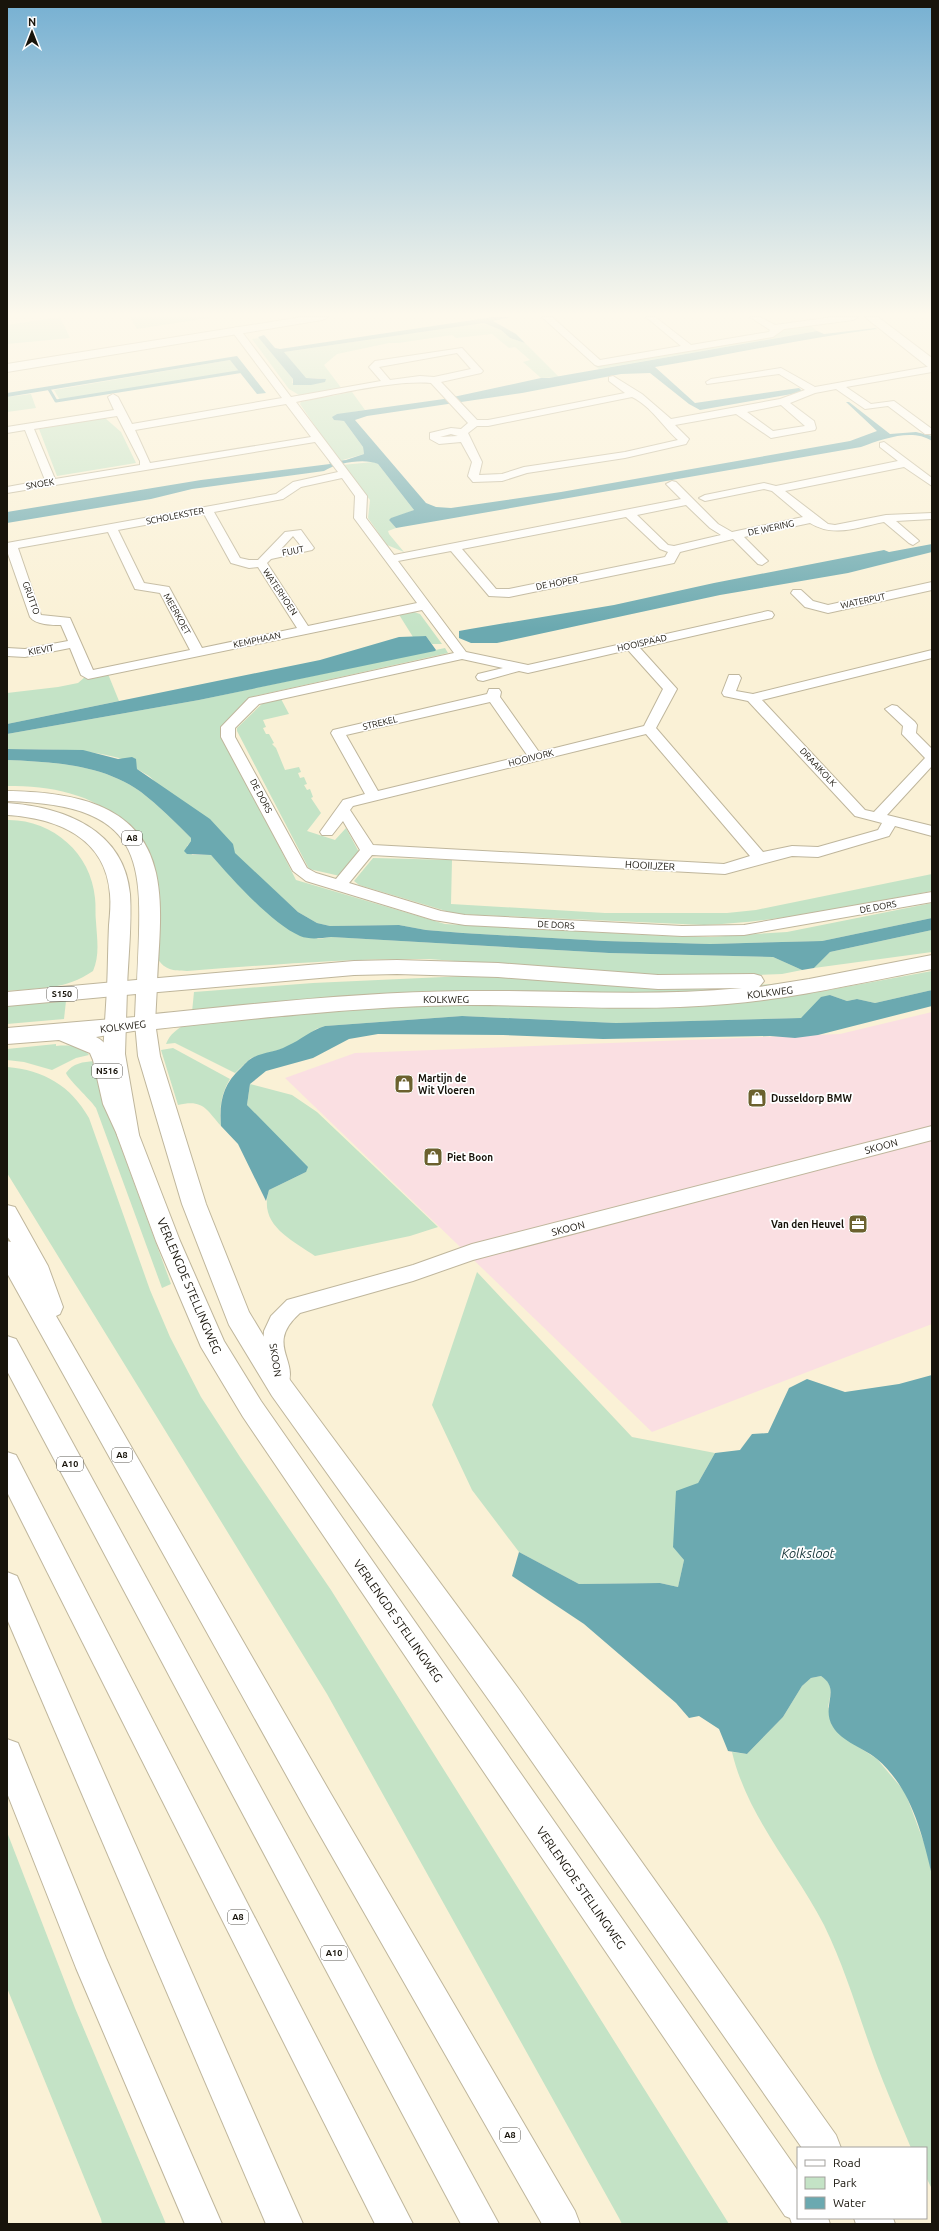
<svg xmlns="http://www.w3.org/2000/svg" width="939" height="2231" font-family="Ubuntu,sans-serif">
<rect width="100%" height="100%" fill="#faf1d6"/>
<polygon fill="#fadfe2" points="932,1012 932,1324 652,1432 285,1078 355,1053 840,1034"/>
<g fill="#c4e3c6">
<polygon points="60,317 70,338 7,344 7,325"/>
<polygon points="130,317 215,317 137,329"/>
<polygon points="484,323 501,330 510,338 525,343 559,377 541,378 523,362 530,360 515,347 509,348 492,334 456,338 452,335 398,343 389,343 337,354 324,365 342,389 299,395 289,389 252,339 259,338 293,379 292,383 324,378 305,378 284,352"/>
<polygon points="809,324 817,331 599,369 595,366 778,334 784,327"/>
<polygon points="230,360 239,371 60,400 54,390"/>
<polygon points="352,392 365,410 335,415 335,420 344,421 363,447 364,454 339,461 300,404 301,402"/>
<polygon points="31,394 36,408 7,412 7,397"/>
<polygon points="105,418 121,432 136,463 57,476 39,429"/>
<polygon points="373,462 378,464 414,510 389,520 396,528 388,531 389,534 404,552 387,545 368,518 370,500 342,465"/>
<polygon points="411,611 420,614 442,644 432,644 426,636 413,637 398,613"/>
<path d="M445 648 448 653 255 696 220 729 296 880 445 924 666 936 710 937 787 932 932 903V918L822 941 710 944 605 941 463 933 426 930 399 925 330 926 317 923 298 912 149 776 137 769 136 764C96 747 50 750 7 749V734L199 700Z"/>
<polygon points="108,674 119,701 7,724 7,693 58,687 78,683 85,677"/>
<polygon points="280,697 289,714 263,720 266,727 263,728 266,734 269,734 274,743 272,744 276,748 285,770 299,767 301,772 298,773 300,778 304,777 307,784 304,785 307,790 310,789 313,797 311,798 321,813 307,831 335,840 346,828 360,854 340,876 309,869 237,731 237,728 265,701"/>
<path d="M7 760C53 762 102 764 141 792 159 806 175 822 191 838V841L187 846 192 855H211L246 892 318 939 331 937 609 953 773 957 802 970 782 974 671 978 429 959C348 958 268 965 187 971 172 970 166 971 157 958L125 824C92 793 51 786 7 786Z"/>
<path d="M7 820C52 819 91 853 95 898 96 906 95 914 96 922 97 939 100 955 93 971 65 990 40 988 7 991Z"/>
<path d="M373 858 452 860 451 904 605 913H727L756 910 932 874V891C856 905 781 922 704 925L456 914 359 885 354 881Z"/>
<polygon points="932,930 932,952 814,968 830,952"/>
<path d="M932 971V990L875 1003 857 999 847 1001 830 995 801 1018 616 1023 462 1016 325 1026 316 1029 300 1041 285 1048 251 1058 235 1073 175 1043 166 1044C170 1034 177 1029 186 1024L392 1004 692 1006 818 992Z"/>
<polygon points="487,975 744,986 797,982 759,990 192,1012 194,992 313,983"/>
<polygon points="66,1001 64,1019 7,1024 7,1005"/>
<path d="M56 1044V1046C68 1045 81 1045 89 1055L76 1058 52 1070 24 1062 7 1060V1049Z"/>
<path d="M173 1048 230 1079C221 1094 219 1108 221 1126 206 1109 203 1099 178 1105L161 1050Z"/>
<path d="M94 1061 119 1142 171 1284 162 1288 96 1108C90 1099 67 1078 66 1073 73 1063 83 1062 94 1061Z"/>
<path d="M7 1067C44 1070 71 1086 89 1118L150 1290 170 1337 201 1397 240 1457 331 1590 729 2224H622L619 2218 327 1694 7 1173Z"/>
<path d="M250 1084 292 1095 317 1112 438 1227 410 1236 315 1256C291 1239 258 1225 269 1190L306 1172 247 1105Z"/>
<polygon points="477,1272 632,1437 715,1453 698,1483 673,1546 684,1560 678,1587 660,1583 579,1584 519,1552 472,1490 432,1405"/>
<path d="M821 1676C834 1684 831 1693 828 1707L854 1744 877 1759 905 1792 926 1848 932 1875V2189L926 2177V2148H911C902 2126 892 2104 883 2081 862 2029 849 1976 824 1925 794 1867 747 1816 732 1752L747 1754 783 1717 802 1686 811 1678Z"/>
<polygon points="7,1832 75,2008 166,2224 102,2224 101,2219 7,1988"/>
</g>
<g fill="#6ba9b0">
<polygon points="493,317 511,317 493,321 516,334 525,343 510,338 501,330 484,323 284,352 306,378 326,379 325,382 311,385 293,385 293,379 258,337 264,335 275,348 280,349"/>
<path d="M875 328 877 329C803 338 730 355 655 367L695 403 799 388 803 392 700 410 689 404 650 373 621 374 522 393 367 416 355 420 426 503 436 507 451 508 561 492 850 441 877 431 846 402H849L890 434 916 432 932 436V441C912 428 883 439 861 447L396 528 389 520 391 518 414 510 378 464C364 458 337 463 324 471L192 489 151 499 7 523V512L201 480 330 464 329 462 346 460 364 454 363 447 344 421 334 420 332 417 337 414 444 399 541 378H549L817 331 824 334Z"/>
<polygon points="237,356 266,393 257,394 230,360 7,397 7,393"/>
<polygon points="932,544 932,552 848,573 720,595 497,643 471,643 459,638 459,631 470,629 614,605 714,583 884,550 889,552"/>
<polygon points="426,636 436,650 435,651 199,700 7,734 7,724 320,660 399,637"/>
<path d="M7 749 83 750 118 759 132 757 136 759 137 769 210 819 233 844 235 853 298 912 317 923 330 926 399 925 426 930 463 933 605 941 710 944 822 941 932 918V930L830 952 814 968 802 970 773 957 609 953 331 937C321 938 310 940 300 936 272 924 232 879 211 855L187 854 184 851 191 841V838C175 822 159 806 141 792 102 764 53 762 7 760Z"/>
<path d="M932 990V1006L818 1035 795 1038 770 1036 603 1039 503 1035 378 1034 349 1039 313 1058 266 1071 250 1084 247 1105 308 1167 306 1172 269 1190 266 1201 238 1144 221 1126C219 1102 223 1084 241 1068 244 1065 248 1060 252 1058 263 1052 276 1052 287 1046 301 1040 311 1030 325 1026L462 1016 616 1023 801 1018 821 997 830 995 847 1001 857 999 875 1003Z"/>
<path d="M932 1375V1875C922 1833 911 1788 877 1759 864 1748 842 1742 833 1727 820 1706 842 1690 821 1676L811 1678 802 1686 783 1717 747 1754 728 1751 719 1729 699 1716 689 1718 676 1703 584 1624 512 1576 519 1552 579 1584 660 1583 678 1587 684 1560 673 1547 676 1491 698 1483 715 1453 740 1450 752 1434 768 1433 789 1388 807 1379 845 1392 899 1384Z"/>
</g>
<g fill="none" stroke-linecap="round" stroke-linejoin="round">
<polyline stroke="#6ba9b0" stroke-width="3" points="49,389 56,401 244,371"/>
<g stroke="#bfb69c" stroke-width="2">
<g id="street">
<polygon points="542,317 552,317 600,360 681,346 646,317 655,317 691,345 769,332 770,330 750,317 760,317 775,325 833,317 858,317 853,320 784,329 773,337 598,366 595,365"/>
<path d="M236 327 239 328 291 397 381 381 369 367 375 361 462 348 483 371 481 373 441 382 477 420H488L625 393 609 381V377L613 376 642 394 671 419 780 399 805 390 779 374 707 384 706 382 711 379 781 368 815 387 932 366V372L846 387 871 404 894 401 932 429V434H925L888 406 865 409 836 389 815 393 790 403 814 421 816 428 815 430 771 438 736 414 675 425 689 439 686 444 625 458 527 473 502 481 473 482 468 476 472 462 461 442 439 444 430 439V433L451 428 461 429 468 423 431 383C392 380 335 395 296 402L367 496 366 518 394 555 681 499 666 484 672 481 676 482 718 524 732 532 803 517 772 491 764 489 705 501 699 498 705 495 764 483 776 486 898 461 880 447V443L884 442 932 478V486L904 467 785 491 828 524 835 525 886 515 932 513V519L896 521 917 539 919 541 913 545 909 543 884 522C858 527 834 538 810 523L744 537 768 561 762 565 758 564 733 539 680 552 674 563 509 597 489 596 451 551 398 561 466 652 528 665 768 611 772 612 774 615 772 618 640 648 677 689 656 728 763 852 792 846 818 847 878 830 882 823 855 816 748 701 724 696 722 693 729 675H739L741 678 736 691 753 694 932 650V658L762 700 865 810 874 812 925 758 902 734 903 726 885 709 892 705 897 706 915 722 917 725 916 733 932 749V766L887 815 932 826V836L895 826 889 836 818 857 792 856 725 874 372 855 349 883 441 911 465 915 682 926 744 925 932 892V902L744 935 682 936 465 925 434 920 306 881 293 871 221 737V727L249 698 454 653 422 610 88 679 81 675 70 648 25 657 7 656V648L25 649 68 641 61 625C52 625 36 625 30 617L7 551V543L276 494 293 482 338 472 315 442 7 493V487L45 480 25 430 7 433V427L114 410 108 397 113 394 118 397 132 424 282 398 231 330ZM457 353 471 369 434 377 420 376 390 380 379 367ZM632 397C651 406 663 427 678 440L625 452 524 467 502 474 479 475 482 462 468 433 477 426H488ZM286 404 311 437 150 463 135 430ZM781 405 805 426 773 431 747 412ZM117 416 140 461V465L55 479 34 429ZM451 434 458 436 440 437ZM342 478 355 496 354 518 417 603 308 626 267 563 271 559 312 550 314 548 301 530 285 532 258 560H249L240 558 214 512 283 499 301 487ZM686 505 710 528 721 535 674 546 668 545 637 515ZM204 514 231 563 249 568 258 567 297 628 202 648 169 587 144 583 118 530ZM626 517 660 549 668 552 665 557 509 589H496L462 549ZM108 532 135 589 160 593 190 650 93 670 70 618 41 615 18 548ZM293 536 301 546 280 550ZM628 650 663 689 644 726 539 752 500 697 501 692 499 689H489L487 694 333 730 331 733 365 794 343 800 320 832 322 835H332L343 821 360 850 336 879 316 873 307 868 235 737V728L259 704 462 659 503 668 478 674 476 677 478 680 483 681 519 671 528 673ZM490 702 527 755 378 791 346 735ZM646 734 750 856 724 864 373 845 350 810 353 806Z"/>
<polygon points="932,582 932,590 828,613 805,607 791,593 793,590 801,590 813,601 828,605"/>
<path d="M932 1126V1140L473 1260 413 1281 300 1313C264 1345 300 1360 287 1387L280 1389 273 1387 263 1348 264 1331 271 1316 287 1300 413 1265 472 1244Z"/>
</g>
</g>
<g stroke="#bfb69c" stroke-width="2">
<g id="secondary">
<polygon points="302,317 328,317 322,320 7,372 7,364"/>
<polygon points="865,317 878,317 932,358 932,368 928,367"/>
<path d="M932 955V969C864 982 797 998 727 1004 641 1012 555 1005 469 1005 364 1006 260 1018 156 1029L160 1056 206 1204 249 1312 290 1380 518 1688 836 2135 841 2148H802L496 1710 272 1396 229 1325 182 1204 138 1056 135 1023 138 1018 145 1015C252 1004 359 992 467 991 559 990 651 997 742 988L658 989 498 977 397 974 354 975 147 993 140 991 137 986 140 981 147 979 354 961 397 960 498 963 658 975 754 974 761 976 764 981 759 987 809 979Z"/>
<polygon points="117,982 124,984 127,989 125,1054 139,1135 180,1241 224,1341 261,1401 798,2171 798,2218 828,2218 830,2224 792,2224 790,2218 785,2216 243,1417 201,1347 156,1241 117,1135 103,1054 107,989 110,984"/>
<polygon points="854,2218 893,2218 895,2224 856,2224"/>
</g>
</g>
<g stroke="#bfb69c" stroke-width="2">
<path id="primary" d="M147 979 154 981 157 986 155 1023 152 1028 96 1037C119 1048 118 1082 125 1103 128 1114 134 1125 139 1135L136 1141 128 1144 120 1141 103 1104 93 1060 90 1053 59 1040 7 1044V1028L135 1017 136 994 7 1006V992Z"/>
</g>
<g stroke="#bfb69c" stroke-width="2">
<g id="highway">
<path d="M7 791C69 792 141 802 156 873 164 910 158 949 157 986L154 991 147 993 140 991 137 986C142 866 153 805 7 801Z"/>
<path d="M7 803C63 807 124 829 130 894 132 925 128 958 127 989L124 994 117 996 110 994 107 989C108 968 108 946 109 925 110 915 111 904 110 894 106 837 56 818 7 815Z"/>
<polygon points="7,1205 15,1207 48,1266 63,1307 60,1314 56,1316 331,1794 575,2211 580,2224 542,2224 309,1816 7,1273 7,1241 11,1242 7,1236"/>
<polygon points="7,1336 16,1339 499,2224 461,2224 7,1371"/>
<polygon points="7,1452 16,1455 413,2224 375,2224 7,1492"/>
<polygon points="7,1572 17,1576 303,2224 266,2224 7,1619"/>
<polygon points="7,1739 18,1743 106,1958 222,2224 185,2224 76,1968 7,1793"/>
</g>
</g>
<use href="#street" fill="#fff" fill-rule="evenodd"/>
<use href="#secondary" fill="#fff" fill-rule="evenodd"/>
<use href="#primary" fill="#fff" fill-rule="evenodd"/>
<use href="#highway" fill="#fff" fill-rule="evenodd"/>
</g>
<linearGradient id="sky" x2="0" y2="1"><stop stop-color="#76b0d2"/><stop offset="0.5" stop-color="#fdf9ed"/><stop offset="1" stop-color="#fdf9ed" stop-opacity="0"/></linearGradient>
<rect width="939" height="629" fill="url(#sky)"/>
<defs>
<g id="shop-square" transform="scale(1)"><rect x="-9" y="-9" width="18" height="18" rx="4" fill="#6b612e" stroke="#fff"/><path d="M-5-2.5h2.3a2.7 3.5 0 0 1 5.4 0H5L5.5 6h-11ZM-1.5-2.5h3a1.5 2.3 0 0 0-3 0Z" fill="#fff"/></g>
<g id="office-square" transform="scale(1)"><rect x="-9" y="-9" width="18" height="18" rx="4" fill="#6b612e" stroke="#fff"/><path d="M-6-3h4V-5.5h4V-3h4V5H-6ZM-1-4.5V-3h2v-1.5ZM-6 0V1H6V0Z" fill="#fff"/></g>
</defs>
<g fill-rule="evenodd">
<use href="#shop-square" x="404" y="1084"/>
<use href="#shop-square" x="757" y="1098"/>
<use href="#shop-square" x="433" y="1157"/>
<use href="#office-square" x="858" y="1224"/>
</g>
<g text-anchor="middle" stroke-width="3.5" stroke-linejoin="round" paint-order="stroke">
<g font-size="9" fill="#18140b" stroke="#fff">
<text transform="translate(40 484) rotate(-10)" y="3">SNOEK</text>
<text transform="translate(175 516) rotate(-11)" y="3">SCHOLEKSTER</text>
<text transform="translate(771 528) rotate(-12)" y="3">DE WERING</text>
<text transform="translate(293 551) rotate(-11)" y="3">FUUT</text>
<text transform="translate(557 583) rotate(-11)" y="3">DE HOPER</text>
<text transform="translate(280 592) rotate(56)" y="3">WATERHOEN</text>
<text transform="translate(31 598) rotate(70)" y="3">GRUTTO</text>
<text transform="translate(863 601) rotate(-12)" y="3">WATERPUT</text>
<text transform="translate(177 614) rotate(61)" y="3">MEERKOET</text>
<text transform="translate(257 640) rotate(-12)" y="3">KEMPHAAN</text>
<text transform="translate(642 643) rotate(-13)" y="3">HOOISPAAD</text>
<text transform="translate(41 650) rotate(-10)" y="3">KIEVIT</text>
<text transform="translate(380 723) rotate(-13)" y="3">STREKEL</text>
<text transform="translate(531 758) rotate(-14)" y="3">HOOIVORK</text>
<text transform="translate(818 767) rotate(47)" y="3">DRAAIKOLK</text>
<text transform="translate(261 796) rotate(62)" y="3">DE DORS</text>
<text transform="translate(878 907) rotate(-10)" y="3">DE DORS</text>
<text transform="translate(556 925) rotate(3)" y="3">DE DORS</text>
</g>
<g fill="#fff" stroke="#5d5a54" stroke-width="1">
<rect x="122" y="831" width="20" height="14" rx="3"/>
<rect x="47" y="987" width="30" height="14" rx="3"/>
<rect x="92" y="1064" width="30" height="14" rx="3"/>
<rect x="112" y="1448" width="20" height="14" rx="3"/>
<rect x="57" y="1457" width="26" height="14" rx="3"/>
<rect x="228" y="1910" width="20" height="14" rx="3"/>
<rect x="321" y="1946" width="26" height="14" rx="3"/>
<rect x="500" y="2128" width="20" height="14" rx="3"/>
</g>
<g font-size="9" font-weight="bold" fill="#18140b">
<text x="132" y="841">A8</text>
<text x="62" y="997">S150</text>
<text x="107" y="1074">N516</text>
<text x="122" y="1458">A8</text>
<text x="70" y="1467">A10</text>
<text x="238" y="1920">A8</text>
<text x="334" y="1956">A10</text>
<text x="510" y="2138">A8</text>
</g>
<g font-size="10" fill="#18140b" stroke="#fff">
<text transform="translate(650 865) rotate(3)" y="4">HOOIIJZER</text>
<text transform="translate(770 992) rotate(-7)" y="4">KOLKWEG</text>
<text x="446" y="1003">KOLKWEG</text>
<text transform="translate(123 1026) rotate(-7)" y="4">KOLKWEG</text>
<text transform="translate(881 1146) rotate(-15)" y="4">SKOON</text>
<text transform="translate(568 1228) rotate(-14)" y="4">SKOON</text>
<text transform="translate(276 1360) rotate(81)" y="4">SKOON</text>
</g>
<g font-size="10" font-weight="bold" fill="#18140b" stroke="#fff" text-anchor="start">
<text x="418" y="1082">Martijn de<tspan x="418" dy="12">Wit Vloeren</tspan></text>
<text x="771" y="1102">Dusseldorp BMW</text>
<text x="447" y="1161">Piet Boon</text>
<text x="844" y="1228" text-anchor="end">Van den Heuvel</text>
</g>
<g font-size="12" fill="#18140b" stroke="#fff">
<text transform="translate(189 1286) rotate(67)" y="4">VERLENGDE STELLINGWEG</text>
<text transform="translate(398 1621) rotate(55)" y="4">VERLENGDE STELLINGWEG</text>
<text transform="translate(581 1888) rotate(55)" y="4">VERLENGDE STELLINGWEG</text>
</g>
<g font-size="13" font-style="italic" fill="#153438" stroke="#fff">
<text x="808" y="1558">Kolksloot</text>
</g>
</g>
<rect width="939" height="2231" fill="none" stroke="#18140b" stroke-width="16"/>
<rect x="797" y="2147" width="130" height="72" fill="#ffffff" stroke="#a3a19d"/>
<rect x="805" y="2160" width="20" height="6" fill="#ffffff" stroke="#a3a19d"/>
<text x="833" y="2167" font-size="12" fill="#18140b">Road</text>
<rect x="805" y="2177" width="20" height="12" fill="#c4e3c6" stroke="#a3a19d"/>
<text x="833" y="2187" font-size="12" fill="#18140b">Park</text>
<rect x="805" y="2197" width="20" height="12" fill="#6ba9b0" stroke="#a3a19d"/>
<text x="833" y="2207" font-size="12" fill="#18140b">Water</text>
<g transform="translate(32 32)" stroke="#ffffff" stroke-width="3" paint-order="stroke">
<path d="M0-3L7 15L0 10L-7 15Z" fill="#18140b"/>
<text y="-6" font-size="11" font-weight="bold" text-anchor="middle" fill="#18140b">N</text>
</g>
</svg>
